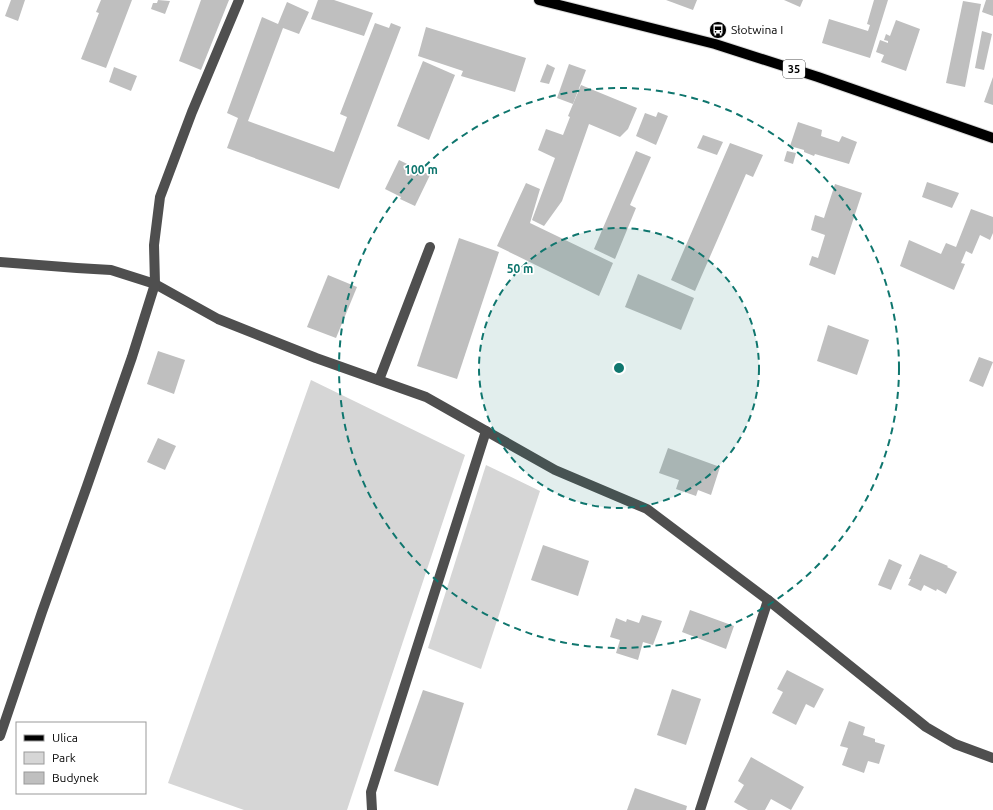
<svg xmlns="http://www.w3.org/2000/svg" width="993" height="810" font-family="Ubuntu,sans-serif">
<rect width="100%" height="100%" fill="#fff"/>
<g fill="#d6d6d6">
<polygon points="311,380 465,455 347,810 244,810 168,783"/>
<polygon points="486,465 540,491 481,669 428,648"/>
</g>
<g fill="#bfbfbf">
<polygon points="11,0 25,0 18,21 5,16"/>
<polygon points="101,0 132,0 106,68 81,59 99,13 96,12"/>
<polygon points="158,0 170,1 165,14 151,9 153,3 157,3"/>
<polygon points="201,0 229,0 201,70 179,61"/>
<polygon points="318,0 334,0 373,13 364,36 311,19"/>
<polygon points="666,0 697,0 693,10"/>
<polygon points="784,0 803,0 800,7"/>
<polygon points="874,0 888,0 870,58 822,43 829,19 868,31 870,25 867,24"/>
<polygon points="986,0 993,0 993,16 982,12"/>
<polygon points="963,1 981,4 965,87 946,83"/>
<polygon points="287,2 309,12 299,34 283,28 248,121 334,152 347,117 340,114 375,23 389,28 391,23 401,27 339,189 227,148 238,118 227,113 262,17 278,24"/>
<polygon points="896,20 920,29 906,71 881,62 884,55 876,52 880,40 888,43 888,41 884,40 886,34 890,36"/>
<polygon points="426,27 526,58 515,92 461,76 463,71 418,56"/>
<polygon points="982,31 992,34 984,70 975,68"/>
<polygon points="423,61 455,75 429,140 397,126"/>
<polygon points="547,64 555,68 549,84 540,82"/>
<polygon points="569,64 586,70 573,104 557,98"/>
<polygon points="114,67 137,76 131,91 109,82"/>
<polygon points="993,77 993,105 984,102"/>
<polygon points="581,85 637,108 628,129 620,137 589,124 562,201 544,226 532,220 555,158 538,150 546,129 563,135 570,117 568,116"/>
<polygon points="658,112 668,116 656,145 636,136 645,113 656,117"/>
<polygon points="798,122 822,130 821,136 839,142 842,136 857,142 849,164 815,154 814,156 804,152 804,150 790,146"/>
<polygon points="703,135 723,142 717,155 697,148"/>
<polygon points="730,143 763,155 753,177 746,174 695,291 671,280"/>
<polygon points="636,151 651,157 630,205 636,208 615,259 594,249"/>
<polygon points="787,151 796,153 793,164 784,161"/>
<polygon points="399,160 430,175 415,206 400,199 401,197 385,189"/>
<polygon points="927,182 959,193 952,208 922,197"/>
<polygon points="526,183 540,189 530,223 613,263 599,296 497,246"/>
<polygon points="835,184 862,193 835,275 809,265 812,256 818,258 825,235 811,230 815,215 824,218"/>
<polygon points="971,209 993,217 993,233 990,240 980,235 972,254 966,251 961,263 965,264 954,290 900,266 909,240 941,254 946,243 956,247"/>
<polygon points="459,238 499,252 457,379 417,366"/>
<polygon points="638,274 694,298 681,330 625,307"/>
<polygon points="328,275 357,287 336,338 307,327"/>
<polygon points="828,325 869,340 857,375 817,361"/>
<polygon points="158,351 185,360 174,394 147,384"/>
<polygon points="979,357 993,362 983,387 969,381"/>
<polygon points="158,438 176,446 165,470 147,462"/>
<polygon points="668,448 720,467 711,495 698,490 696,496 676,489 679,480 659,473"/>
<polygon points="543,545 589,561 578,596 531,580"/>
<polygon points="920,554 948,566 947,567 957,572 946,594 937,589 936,591 924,585 921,591 908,585 911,579 909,579"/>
<polygon points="889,559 902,565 891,590 878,585"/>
<polygon points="690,610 734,626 726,649 682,632"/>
<polygon points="642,615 662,621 653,645 643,642 638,660 616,653 620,640 610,637 616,618 626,622 627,619 639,623"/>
<polygon points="787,670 824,689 814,708 806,704 796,725 772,713 783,692 777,689"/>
<polygon points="672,689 701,699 686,745 657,735"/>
<polygon points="423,690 464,703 438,786 394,771"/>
<polygon points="849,721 865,727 863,735 875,739 875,742 885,745 879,764 868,761 864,773 842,765 848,748 840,746"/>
<polygon points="751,757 804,787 791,810 771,799 765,810 748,810 734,802 744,785 738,781"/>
<polygon points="635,788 687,806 686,810 627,810"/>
</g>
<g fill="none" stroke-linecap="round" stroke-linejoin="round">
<g stroke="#dbdbdb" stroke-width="12">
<polyline id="major" points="539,0 715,44 818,77 993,138"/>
</g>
<g stroke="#4f4f4f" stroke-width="10">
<polyline points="0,262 77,268 111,270 155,284 218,319 316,358 426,397 555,470 647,509 768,600 700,810"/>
<polyline points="379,380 430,247"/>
<polyline points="768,600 926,727 955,744 993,758"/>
<polyline points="0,736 42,612 87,486 132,357 155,284 154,245 160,197 192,112 239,0"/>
<polyline points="372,810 371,792 486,431"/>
</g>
<use href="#major" stroke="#000" stroke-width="10"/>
</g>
<circle cx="619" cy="368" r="140" fill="#0f766e" fill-opacity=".12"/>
<g fill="none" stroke="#0f766e" stroke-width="2" stroke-dasharray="7 5">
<circle cx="619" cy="368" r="140"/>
<circle cx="619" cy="368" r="280"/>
</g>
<defs>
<g id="bus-disc" transform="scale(0.9)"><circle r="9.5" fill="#000" stroke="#fff"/><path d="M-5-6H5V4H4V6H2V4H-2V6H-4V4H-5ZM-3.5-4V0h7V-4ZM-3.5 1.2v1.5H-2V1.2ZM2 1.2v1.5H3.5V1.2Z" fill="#fff"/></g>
</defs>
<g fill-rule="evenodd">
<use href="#bus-disc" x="718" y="30"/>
</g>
<g text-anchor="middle" stroke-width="3.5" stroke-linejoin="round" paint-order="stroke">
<rect fill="#fff" stroke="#4c4c4c" stroke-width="1" x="783" y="60" width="22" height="18" rx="3"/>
<g font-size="11" font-weight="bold" fill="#000">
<text x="794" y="73">35</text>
</g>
<g font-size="12" fill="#000" stroke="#fff" text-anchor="start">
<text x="731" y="34">Słotwina I</text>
</g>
</g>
<circle cx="619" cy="368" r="6" fill="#0f766e" stroke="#fff" stroke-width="2"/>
<g font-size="12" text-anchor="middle" font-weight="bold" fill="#0f766e" stroke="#fff" stroke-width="3.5" stroke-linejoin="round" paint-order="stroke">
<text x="421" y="174">100 m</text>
<text x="520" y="273">50 m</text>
</g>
<rect x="16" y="722" width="130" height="72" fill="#ffffff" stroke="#999999"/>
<rect x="24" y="735" width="20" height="6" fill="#000000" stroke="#999999"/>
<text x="52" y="742" font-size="12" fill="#000000">Ulica</text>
<rect x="24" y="752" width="20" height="12" fill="#d6d6d6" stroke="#999999"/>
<text x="52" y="762" font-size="12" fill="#000000">Park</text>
<rect x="24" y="772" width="20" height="12" fill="#bfbfbf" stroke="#999999"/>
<text x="52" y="782" font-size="12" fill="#000000">Budynek</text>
</svg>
